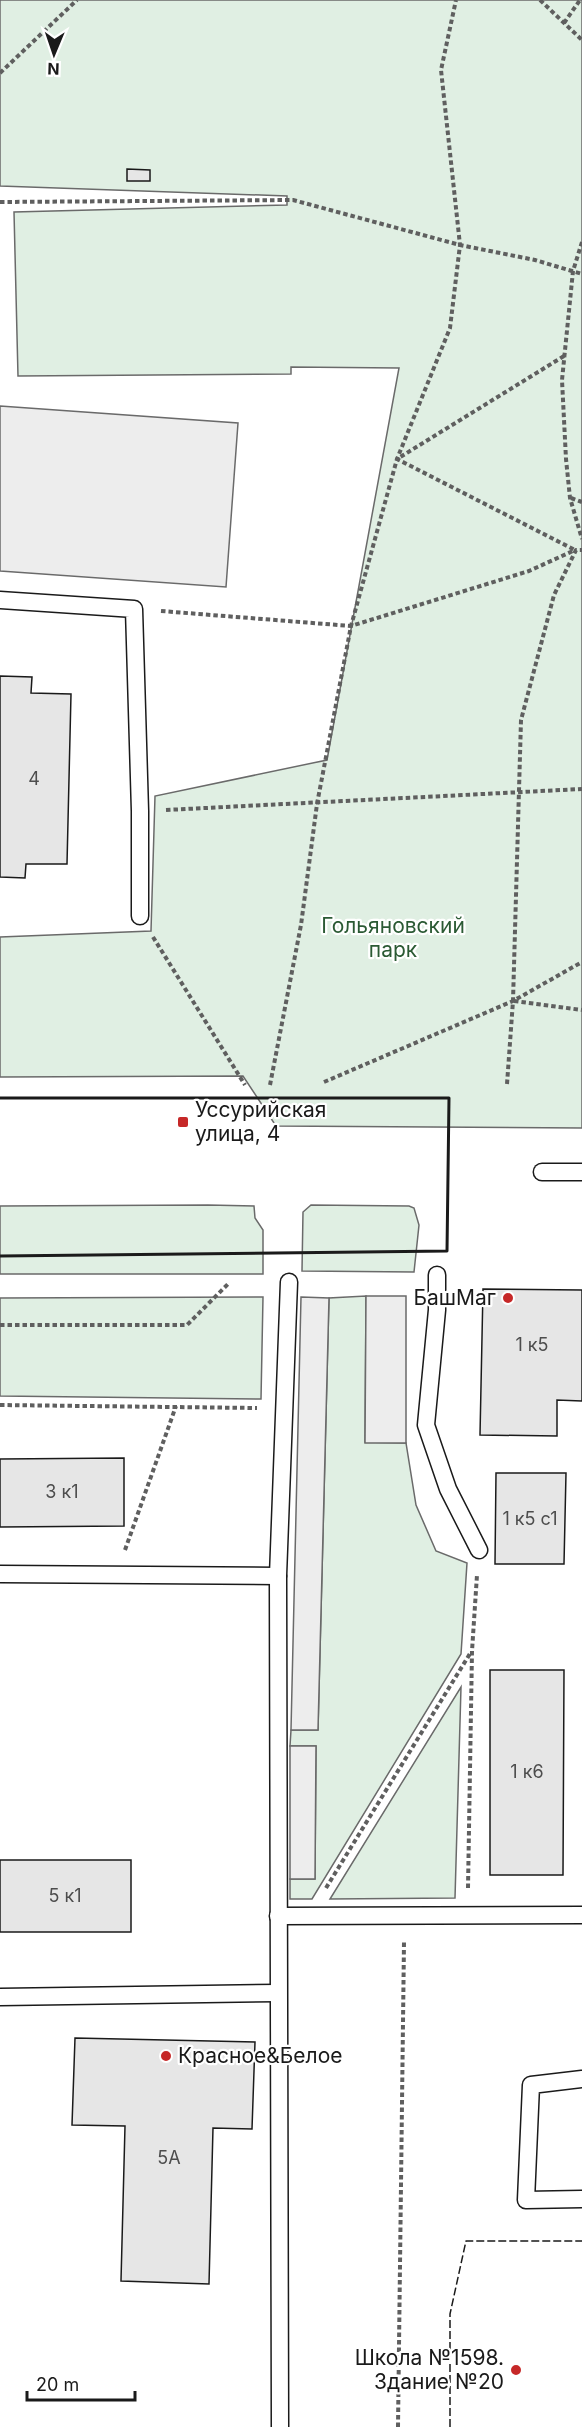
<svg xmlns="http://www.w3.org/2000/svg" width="582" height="2427" font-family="Inter,sans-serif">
<rect width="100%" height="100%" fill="#fff"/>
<g fill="#e0efe3" stroke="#6a6a6a" stroke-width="1.5">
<polygon points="0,0 582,0 582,1128 276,1126 243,1076 0,1077 0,937 151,931 155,796 327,760 399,368 291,367 291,374 18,376 14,212 287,205 287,196 0,186"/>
<polygon points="208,1205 254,1206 255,1218 263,1230 263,1274 0,1274 0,1206"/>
<polygon points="311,1205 409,1206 414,1208 419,1225 414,1272 302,1271 303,1212"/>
<polygon points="366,1296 365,1442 406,1443 416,1505 436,1551 467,1563 461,1654 312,1899 290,1899 290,1879 315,1879 316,1746 290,1746 291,1730 318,1730 329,1298"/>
<polygon points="263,1297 261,1399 0,1396 0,1298"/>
<polygon points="461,1687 455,1898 330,1899"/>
</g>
<g fill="#ededed" stroke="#6a6a6a" stroke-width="1.5">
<polygon points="0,406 238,423 226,587 0,571"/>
<polygon points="366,1296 406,1296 406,1443 365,1443"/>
<polygon points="301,1297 329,1298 318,1730 291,1730"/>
<polygon points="290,1746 316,1746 315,1879 290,1879"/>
</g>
<g fill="#e6e6e6" stroke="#1a1a1a" stroke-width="1.5">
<polygon points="127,169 150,170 150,181 127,181"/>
<polygon points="0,676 32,677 31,693 71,694 67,864 26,864 25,878 0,877"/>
<polygon points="483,1289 582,1290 582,1401 557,1400 557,1436 480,1435"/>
<polygon points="124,1458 124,1526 0,1527 0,1459"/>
<polygon points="496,1473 566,1473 564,1564 495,1564"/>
<polygon points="490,1670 564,1670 563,1875 490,1875"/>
<rect x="0" y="1860" width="131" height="72"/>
<polygon points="75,2038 255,2042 252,2129 213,2128 209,2284 121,2281 125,2126 72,2125"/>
</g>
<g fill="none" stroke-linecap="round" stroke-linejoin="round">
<g stroke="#1a1a1a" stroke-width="19">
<g id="lane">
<polyline points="0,600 134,609 140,811 140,916"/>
<polyline points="542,1172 582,1172"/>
<polyline points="437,1275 437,1310 426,1425 448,1489 479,1550"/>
<polyline points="0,1574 278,1576"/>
<polyline points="278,1916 582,1915"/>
<polyline points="0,1997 278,1993"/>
<polyline points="582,2079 531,2085 526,2200 582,2199"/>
<polyline points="280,2427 278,1576 289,1282"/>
</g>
</g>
<g stroke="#5f5f5f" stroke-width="4" stroke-dasharray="4.5 3" stroke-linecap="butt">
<polyline points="540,0 582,40"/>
<polyline points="564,23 580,0"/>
<polyline points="0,73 77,0"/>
<polyline points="0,202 293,200 460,245 535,260 582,274"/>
<polyline points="582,242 573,271 562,380 566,459 570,498 582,539"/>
<polyline points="564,356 397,459 575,550"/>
<polyline points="571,498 582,502"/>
<polyline points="161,611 351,626 529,571 575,550"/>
<polyline points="166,810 582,789"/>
<polyline points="153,937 245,1085"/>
<polyline points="514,1001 582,1010"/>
<polyline points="324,1082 513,1001 582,962"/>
<polyline points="507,1084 513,1001 521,720 554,595 576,550 582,550"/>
<polyline points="270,1085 301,925 317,804 351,626 397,459 450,328 460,245 441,70 456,0"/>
<polyline points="0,1325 187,1325 228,1284"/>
<polyline points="0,1405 257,1408"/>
<polyline points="125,1550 176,1406"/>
<polyline points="326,1888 471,1652"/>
<polyline points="468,1888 472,1651 477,1575"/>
<polyline points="398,2427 404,1942"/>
</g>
<use href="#lane" stroke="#fff" stroke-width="16"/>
<polyline stroke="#1a1a1a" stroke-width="1.5" stroke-dasharray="8 3" stroke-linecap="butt" points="450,2427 450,2314 466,2241 582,2241"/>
<polyline stroke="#1a1a1a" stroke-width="3" points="0,1098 449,1098 447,1251 0,1256"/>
</g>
<g fill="#c62828" stroke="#fff" stroke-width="2">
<rect x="177" y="1116" width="12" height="12" rx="3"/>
<circle cx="508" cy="1298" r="6"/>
<circle cx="166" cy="2056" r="6"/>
<circle cx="516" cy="2370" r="6"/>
</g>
<g text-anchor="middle" stroke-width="4.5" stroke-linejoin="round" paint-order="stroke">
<g font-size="18" fill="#4d4d4d">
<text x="34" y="785">4</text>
<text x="532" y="1351">1 к5</text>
<text x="62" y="1498">3 к1</text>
<text x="530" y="1525">1 к5 с1</text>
<text x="527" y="1778">1 к6</text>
<text x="65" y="1902">5 к1</text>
<text x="169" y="2164">5А</text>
</g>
<g font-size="21" fill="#2b5a34" stroke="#fff">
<text x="393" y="933">Гольяновcкий<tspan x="393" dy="24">парк</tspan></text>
</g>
<g font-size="21" fill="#1a1a1a" stroke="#fff" text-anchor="start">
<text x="195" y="1117">Уссурийская<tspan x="195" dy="24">улица, 4</tspan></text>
<text x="496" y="1305" text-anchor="end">БашМаг</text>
<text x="178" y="2063">Красное&amp;Белое</text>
<text x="504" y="2365" text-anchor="end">Школа №1598.<tspan x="504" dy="24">Здание №20</tspan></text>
</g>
</g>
<g transform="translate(54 54) rotate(182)" stroke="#ffffff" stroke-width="4.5" paint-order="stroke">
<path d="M0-4.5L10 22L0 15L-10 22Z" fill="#1a1a1a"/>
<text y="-9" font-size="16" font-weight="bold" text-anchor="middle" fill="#1a1a1a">N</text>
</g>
<path d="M27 2391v9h108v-9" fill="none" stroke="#1a1a1a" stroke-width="3"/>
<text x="36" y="2391" font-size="18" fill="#1a1a1a" stroke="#ffffff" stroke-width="4.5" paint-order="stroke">20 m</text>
</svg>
